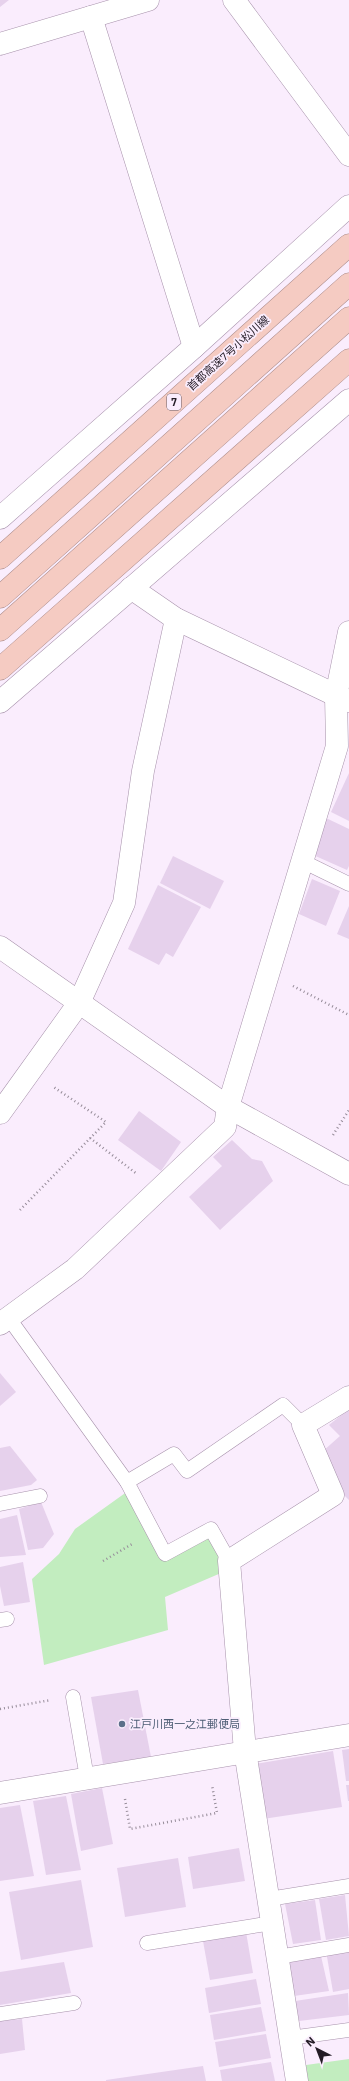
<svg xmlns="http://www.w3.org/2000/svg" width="349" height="2081" font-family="'IBM Plex Sans','Noto Sans JP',sans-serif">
<rect width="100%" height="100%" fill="#faedfd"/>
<g fill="#c2edbf">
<polygon points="128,1491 164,1560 208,1536 224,1562 221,1573 165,1597 168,1630 44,1665 32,1579 59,1554 75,1529"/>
<polygon points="349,2059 349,2081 308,2081 306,2065"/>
</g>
<g fill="#e6d1ec">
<polygon points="0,0 9,0 0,7"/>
<polygon points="349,773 349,821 331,812"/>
<polygon points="326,818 349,829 349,866 347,870 311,854"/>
<polygon points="173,856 224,881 210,909 160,883"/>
<polygon points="312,879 340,891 326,926 299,914"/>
<polygon points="158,885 201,907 173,957 166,953 159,965 128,949"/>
<polygon points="349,906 349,939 337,934"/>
<polygon points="139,1111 181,1142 161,1171 118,1140"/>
<polygon points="232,1140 252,1159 262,1161 273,1181 220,1230 189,1197 222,1166 213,1157"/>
<polygon points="0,1373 16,1392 0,1406"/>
<polygon points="349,1409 349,1500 340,1491 339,1480 322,1452 340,1436 329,1425"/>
<polygon points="10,1446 37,1480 31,1485 0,1491 0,1448"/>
<polygon points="41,1502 54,1534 43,1548 28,1550 19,1509"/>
<polygon points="17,1515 26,1555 0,1557 0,1519"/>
<polygon points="23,1562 30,1602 4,1606 0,1586 0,1567"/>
<polygon points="138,1690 151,1757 103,1764 91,1697"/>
<polygon points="349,1749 349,1781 346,1781 342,1750"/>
<polygon points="333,1751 342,1807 263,1819 255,1764"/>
<polygon points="346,1785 349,1785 349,1801 348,1801"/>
<polygon points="102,1788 113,1844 81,1851 71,1794"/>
<polygon points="66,1796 81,1870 46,1875 33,1801"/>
<polygon points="20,1805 34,1876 0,1881 0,1808"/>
<polygon points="239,1848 245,1881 193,1889 188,1857"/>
<polygon points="178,1858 186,1907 125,1917 117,1868"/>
<polygon points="81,1880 93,1947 21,1960 9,1892"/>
<polygon points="345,1895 349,1936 326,1940 319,1899"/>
<polygon points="315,1900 321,1940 293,1944 285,1904"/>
<polygon points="246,1932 253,1973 210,1980 203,1941"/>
<polygon points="349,1948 349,1989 333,1992 326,1951"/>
<polygon points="321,1956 329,1991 294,1996 288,1961"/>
<polygon points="64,1962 71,1993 0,2005 0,1972"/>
<polygon points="256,1979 261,2004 209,2013 205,1988"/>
<polygon points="348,1993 349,2015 299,2021 295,2001"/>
<polygon points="261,2007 266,2031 214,2040 210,2015"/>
<polygon points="22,2019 25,2050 0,2054 0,2021"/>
<polygon points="266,2034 271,2058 219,2067 215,2042"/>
<polygon points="271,2062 275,2081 222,2081 220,2070"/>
<polygon points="203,2066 206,2081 106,2081 106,2080"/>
</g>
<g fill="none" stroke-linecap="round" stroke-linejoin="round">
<g stroke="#a792ab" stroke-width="15">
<g id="lane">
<polyline points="302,861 349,884"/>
<polyline points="8,1317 127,1482"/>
<polyline points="0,1504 40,1496"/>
<polyline points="229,1561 211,1529 165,1554 127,1482 174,1454 187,1471 283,1405 303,1425"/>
<polyline points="0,1620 7,1619"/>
<polyline points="73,1697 87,1778"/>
<polyline points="269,1899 349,1886"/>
<polyline points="147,1943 272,1923"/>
<polyline points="278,1957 349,1945"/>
<polyline points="0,2014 74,2003"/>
<polyline points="290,2038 349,2030"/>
</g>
</g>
<g stroke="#a792ab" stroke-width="23">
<g id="street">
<polyline points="234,0 349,155"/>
<polyline points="91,17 194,347"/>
<polyline points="0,44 148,0"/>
<polyline points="0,518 194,347 349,206"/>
<polyline points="131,588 176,619 348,701"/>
<polyline points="349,632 336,696 337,746 228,1107 349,1174"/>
<polyline points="0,702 349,400"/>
<polyline points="0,947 228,1107 225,1127 75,1269 0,1324"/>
<polyline points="0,1113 79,1003 124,903 143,771 176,619"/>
<polyline points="0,1793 349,1735"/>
<polyline points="297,2081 245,1751 229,1561 333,1495 303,1425 349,1397"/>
</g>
</g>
<g stroke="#ac8d8b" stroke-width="23">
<g id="highway">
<polyline points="0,558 349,245"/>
<polyline points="0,597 349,284"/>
<polyline points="0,630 349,318"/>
<polyline points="0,669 349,360"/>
</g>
</g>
<g stroke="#968c99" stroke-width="2.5" stroke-dasharray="1 3" stroke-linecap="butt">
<polyline points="293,986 349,1015"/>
<polyline points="333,1135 349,1110"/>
<polyline points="90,1138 137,1174"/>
<polyline points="20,1210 106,1122 52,1086"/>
<polyline points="103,1561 134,1543"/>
<polyline points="0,1709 51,1700"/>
<polyline points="125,1799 130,1829 217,1813 212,1785"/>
</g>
<use href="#lane" stroke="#fff" stroke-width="14"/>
<use href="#street" stroke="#fff" stroke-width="22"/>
<use href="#highway" stroke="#f5cbc2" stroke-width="22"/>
</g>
<circle fill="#5c6f8a" stroke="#faedfd" stroke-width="1.5" cx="122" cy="1724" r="4"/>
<g text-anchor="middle" stroke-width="3.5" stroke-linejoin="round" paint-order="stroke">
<rect fill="#faedfd" stroke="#645a66" stroke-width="1" x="167" y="394" width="14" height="16" rx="3"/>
<g font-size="10" font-weight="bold" fill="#231b25">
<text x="174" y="406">7</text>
</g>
<g font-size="11" fill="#231b25" stroke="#faedfd">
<text transform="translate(228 353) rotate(-42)" y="4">首都高速7号小松川線</text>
</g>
<g font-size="11" fill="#4e5e75" stroke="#faedfd" text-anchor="start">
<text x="130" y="1728">江戸川西一之江郵便局</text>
</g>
</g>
<g transform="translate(317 2049) rotate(318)" stroke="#faedfd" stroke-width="3" paint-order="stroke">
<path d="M0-3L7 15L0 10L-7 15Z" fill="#231b25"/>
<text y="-6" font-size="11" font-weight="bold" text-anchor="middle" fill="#231b25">N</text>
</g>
</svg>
